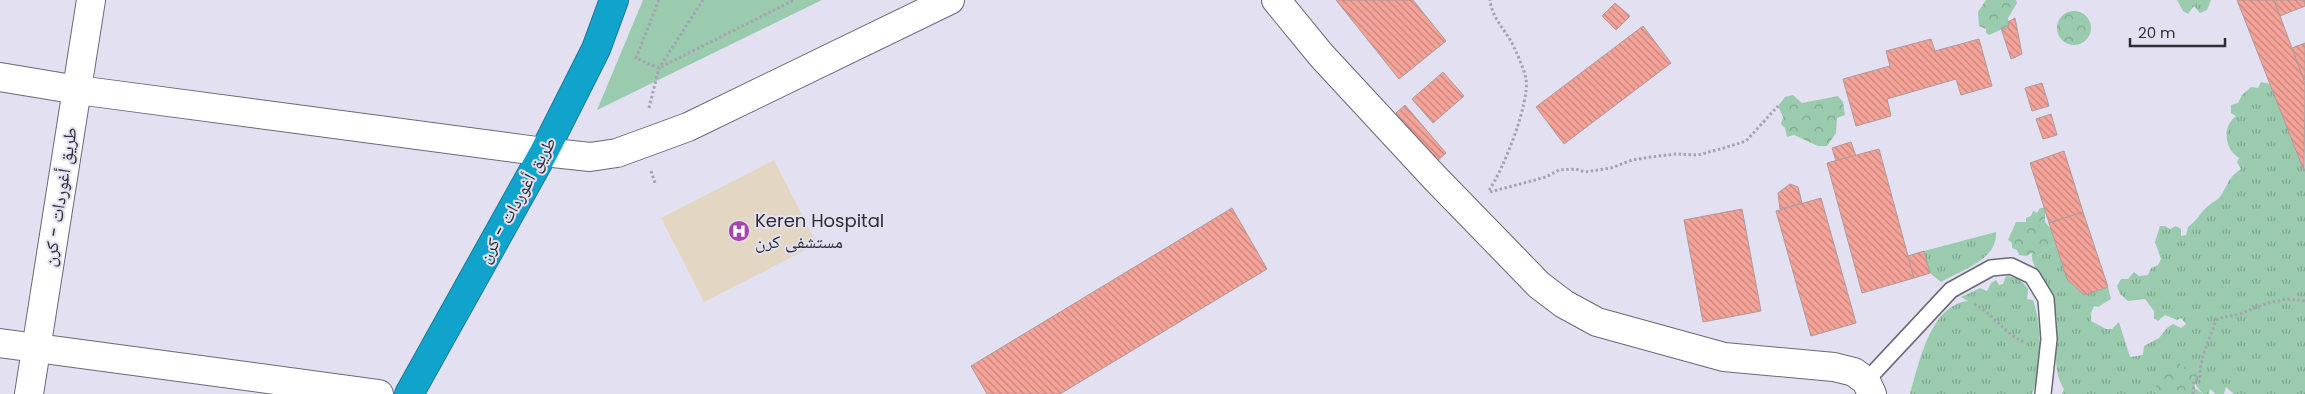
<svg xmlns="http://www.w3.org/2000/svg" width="2305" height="394" font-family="Poppins,'Noto Naskh Arabic',sans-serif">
<defs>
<pattern id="grass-tufts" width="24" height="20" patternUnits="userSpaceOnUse" patternTransform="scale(1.25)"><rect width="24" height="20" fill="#9acbaf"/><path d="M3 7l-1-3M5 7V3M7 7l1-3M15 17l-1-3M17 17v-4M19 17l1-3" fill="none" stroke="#7ea58f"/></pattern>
<pattern id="forest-crowns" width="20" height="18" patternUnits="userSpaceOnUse" patternTransform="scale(1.25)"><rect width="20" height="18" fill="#9acbaf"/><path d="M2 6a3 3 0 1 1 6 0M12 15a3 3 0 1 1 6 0" fill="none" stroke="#7ea58f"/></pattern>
<pattern id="building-back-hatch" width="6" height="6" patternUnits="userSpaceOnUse" patternTransform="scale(1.25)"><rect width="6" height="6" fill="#f5a399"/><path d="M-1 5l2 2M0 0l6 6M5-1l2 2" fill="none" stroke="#c7857d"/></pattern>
</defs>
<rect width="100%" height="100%" fill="#e3e0f1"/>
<polygon fill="#e3d7c3" points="774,160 817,244 704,302 661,218"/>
<g fill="url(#grass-tufts)">
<polygon points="2177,0 2218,0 2211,0 2207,10 2200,13 2194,6 2188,14 2183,11"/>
<path d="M2261 82 2270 84 2305 170V394H2234L2226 387 2224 394H2216L2210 389 2209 394H2203C2196 387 2193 379 2187 371L2155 391 2157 394H2062L2064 389C2051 368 2058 343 2057 321 2056 312 2053 303 2051 294 2048 279 2030 269 2032 253L2038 256 2056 243 2067 279 2084 295 2108 287 2111 299 2098 307 2094 306 2091 313V321L2106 329H2112L2119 322 2130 357 2143 355 2144 346 2159 338 2167 328 2173 324 2181 328 2186 324 2181 318 2177 320 2165 315 2158 321 2154 318V311L2145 299 2128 301 2120 294 2117 286 2121 279H2128L2134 272 2139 276 2148 275 2151 268 2158 265 2161 259 2155 242 2160 226H2165L2170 229 2176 226 2181 229V236L2186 235 2188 227C2196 222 2200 213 2207 207 2212 202 2218 201 2222 194 2228 183 2230 176 2241 169L2237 162 2239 158C2224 149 2222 126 2236 116L2231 113V105L2238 103 2242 95 2251 87 2258 88Z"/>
<path d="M1996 232C1998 260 1961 270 1941 282L1930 273 1924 251Z"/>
<path d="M2006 276C2016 277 2022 280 2028 289L2027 299 2033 300C2042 325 2042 369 2032 394H1910C1919 364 1930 305 1968 301L1961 297 1980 288 1987 291 1991 283 1996 280 1999 285 2003 284Z"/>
</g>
<g fill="url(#forest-crowns)">
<polygon points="1986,0 2016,0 2017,3 2008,18 2009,26 1989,35 1986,33 1986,29 1979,26 1978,12"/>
<circle cx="2074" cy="28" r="17"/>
<polygon points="1793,95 1802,103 1838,96 1843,102 1845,115 1837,118 1836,133 1827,146 1818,146 1794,135 1787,137 1785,128 1781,124 1783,117 1778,106 1785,97"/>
<polygon points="2040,208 2045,208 2045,222 2051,229 2056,243 2038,256 2032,253 2026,256 2019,255 2017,250 2012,248 2012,243 2008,240 2016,222 2026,222 2026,218 2031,216 2033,211 2037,213"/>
<path d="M2169 363H2179L2187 371 2192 367 2200 371V378L2194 381 2195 388 2203 394H2157L2155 391C2157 378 2160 371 2169 363Z"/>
</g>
<polygon fill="#9acbaf" points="643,0 822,0 597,110"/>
<g fill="url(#building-back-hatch)" stroke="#ae9b99">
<polygon points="1336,0 1413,0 1446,41 1399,79"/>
<polygon points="2237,0 2274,0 2280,16 2305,83 2304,171"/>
<polygon points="2274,0 2305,0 2305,6 2280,16"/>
<polygon points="1615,3 1630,16 1616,30 1602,16"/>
<polygon points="2015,18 2022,54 2011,59 2001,28 2005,29 2009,26 2008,22"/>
<polygon points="1643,26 1671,63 1564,144 1536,107"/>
<polygon points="1931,39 1935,51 1979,39 1992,86 1961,95 1956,79 1887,99 1891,116 1856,126 1843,79 1890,66 1886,51"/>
<polygon points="2305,43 2305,79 2304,80 2292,48"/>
<polygon points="1443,72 1464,96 1433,123 1412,99"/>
<polygon points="2042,83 2049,106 2032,111 2025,88"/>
<polygon points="1405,105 1446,153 1437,161 1396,113"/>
<polygon points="2051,114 2057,135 2043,139 2036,119"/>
<polygon points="1851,142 1856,156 1836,161 1832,148"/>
<polygon points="1879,149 1914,278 1862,293 1827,163"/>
<polygon points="2064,151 2083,212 2049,223 2030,163"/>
<polygon points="1790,184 1798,187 1802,203 1780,209 1778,193"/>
<polygon points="1821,198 1856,323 1811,336 1776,211"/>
<polygon points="1232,208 1267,269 1060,394 987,394 971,366"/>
<polygon points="1742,209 1761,311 1703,322 1684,220"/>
<polygon points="2083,212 2108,287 2084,295 2067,279 2049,223"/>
<polygon points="1924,251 1930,273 1914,278 1908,256"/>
</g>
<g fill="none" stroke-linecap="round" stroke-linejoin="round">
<g stroke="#6b6877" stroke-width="18">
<polyline id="lane" points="1866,381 1951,290 1991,268 2011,266 2032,276 2046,299 2049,339 2043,394"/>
</g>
<g stroke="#6b6877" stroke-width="30">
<g id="street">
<polyline points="1276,0 1321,55 1435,178 1539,285 1564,304 1597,322 1724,357 1834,367 1854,372 1866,381 1872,394"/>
<polyline points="0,77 78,90 544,152"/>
<polyline points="0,343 379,394"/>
</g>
</g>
<g stroke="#6b6877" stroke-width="30">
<g id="secondary">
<polyline points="544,152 590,157 617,153 688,127 950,0"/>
<polyline points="29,394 91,0"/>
</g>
</g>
<g stroke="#1a7a97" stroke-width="30">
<polyline id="highway" points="409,394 544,152 596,49 614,0"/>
</g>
<g stroke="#a5a3b0" stroke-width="3" stroke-dasharray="2.5 2.5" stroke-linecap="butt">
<polyline points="659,0 636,58 659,68 794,0"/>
<polyline points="649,108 659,68 703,0"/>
<polyline points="651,171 655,183"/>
<path d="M1489 190C1503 171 1530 102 1526 79 1524 69 1518 56 1514 47 1506 30 1492 19 1490 0"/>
<polyline points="1490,192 1546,177 1559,170 1576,169 1585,172 1611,168 1632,160 1651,157 1676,154 1698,155 1724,148 1746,141 1778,106"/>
<path d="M1974 304C1996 316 2003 333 2026 343"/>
<path d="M2193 394 2194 381 2200 378C2199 359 2210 339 2216 320 2225 315 2230 317 2239 314 2262 306 2280 295 2305 301"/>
</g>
<use href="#lane" stroke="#fff" stroke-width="15"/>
<use href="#street" stroke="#fff" stroke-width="28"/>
<use href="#secondary" stroke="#fff" stroke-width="28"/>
<use href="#highway" stroke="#10a4cd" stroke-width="28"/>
</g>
<defs>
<g id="hospital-disc" transform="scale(1.125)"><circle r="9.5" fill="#a546af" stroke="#e3e0f1"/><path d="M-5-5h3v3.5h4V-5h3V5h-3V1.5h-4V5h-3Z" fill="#fff"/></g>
</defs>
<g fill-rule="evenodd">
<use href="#hospital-disc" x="739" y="231"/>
</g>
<g text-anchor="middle" stroke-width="4" stroke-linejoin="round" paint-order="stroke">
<g font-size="18" fill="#2e2d33" stroke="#e3e0f1">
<text transform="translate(60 197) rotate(-81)" y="6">طريق أغوردات - كرن</text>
<text transform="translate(517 200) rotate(-61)" y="6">طريق أغوردات - كرن</text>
</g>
<g font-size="18" fill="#2e2d33" stroke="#e3e0f1" text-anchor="start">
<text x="755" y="227">Keren Hospital<tspan x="755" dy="21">مستشفى كرن</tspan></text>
</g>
</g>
<path d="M2130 38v8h95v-8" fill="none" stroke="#2e2d33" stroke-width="2.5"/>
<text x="2138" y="38" font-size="15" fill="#2e2d33" stroke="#e3e0f1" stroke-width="4" paint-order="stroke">20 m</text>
</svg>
